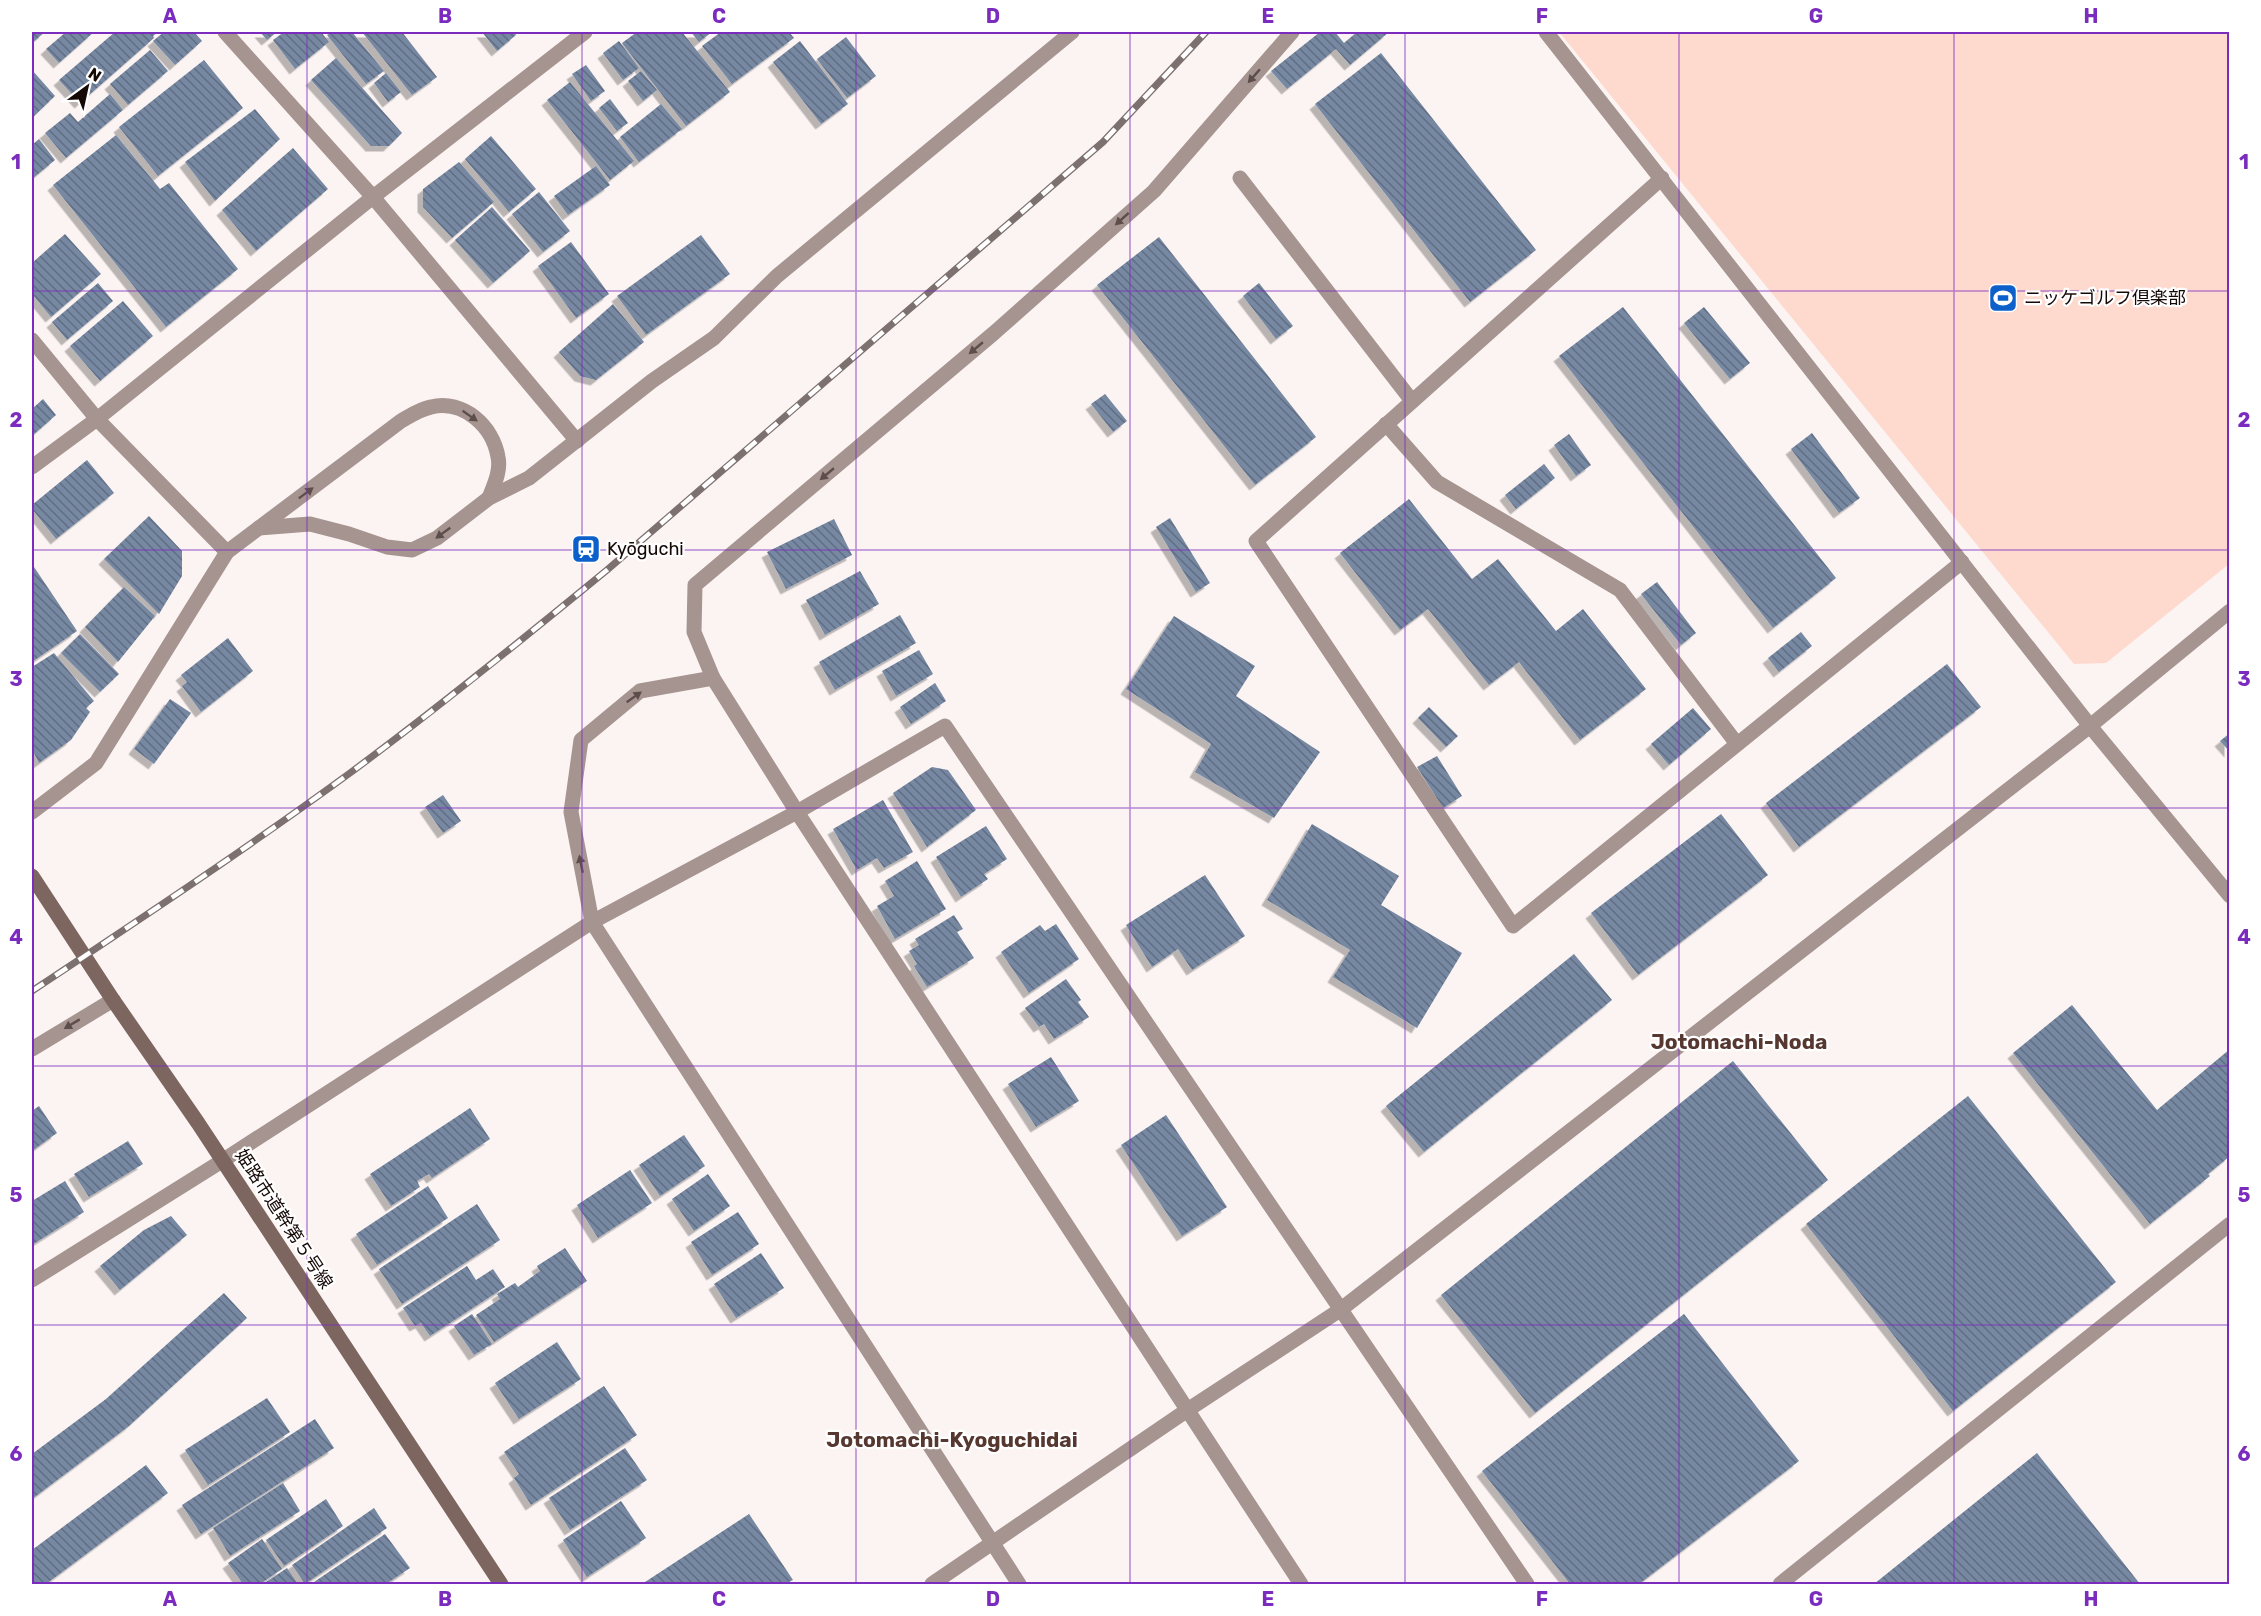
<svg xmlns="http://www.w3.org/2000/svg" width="2261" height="1616" font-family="Rubik,'Noto Sans JP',sans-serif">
<defs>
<pattern id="building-back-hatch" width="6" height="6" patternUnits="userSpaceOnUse" patternTransform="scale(1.5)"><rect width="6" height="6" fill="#7688a2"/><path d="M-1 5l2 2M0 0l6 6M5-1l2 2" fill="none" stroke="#606d82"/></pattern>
<filter id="shadow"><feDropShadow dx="-5.5" dy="5.5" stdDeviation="0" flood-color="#0004"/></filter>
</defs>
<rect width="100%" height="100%" fill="#fcf4f2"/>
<polygon fill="#fed9ce" points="1559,32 2229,32 2229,564 2106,663 2074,664"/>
<g fill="url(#building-back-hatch)" filter="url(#shadow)">
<polygon points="32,32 45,32 32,43"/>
<polygon points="66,32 94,32 59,63 46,49"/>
<polygon points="115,32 158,32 153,36 154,38 80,103 59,80"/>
<polygon points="164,32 194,32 202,41 175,65 153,41"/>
<polygon points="260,32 277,32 267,40"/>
<polygon points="284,32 321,32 329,42 295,69 273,40"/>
<polygon points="332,32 352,32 384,71 366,84 327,35"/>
<polygon points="362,32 402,32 437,77 412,95"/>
<polygon points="482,32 514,32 516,35 497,51"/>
<polygon points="637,32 682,32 730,92 686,126 622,43"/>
<polygon points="691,32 712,32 699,42"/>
<polygon points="721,32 789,32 794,38 732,84 702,46"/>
<polygon points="1320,32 1335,32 1344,43 1357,32 1389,32 1350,65 1336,49 1287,89 1271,71"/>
<polygon points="846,37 876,76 847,98 817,59"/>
<polygon points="619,41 639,68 623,80 603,53"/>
<polygon points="800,41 848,104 821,124 773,62"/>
<polygon points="150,50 168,71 128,105 110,84"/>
<polygon points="1381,53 1536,250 1470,302 1315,104"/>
<polygon points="336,58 402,133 389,146 371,146 311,80"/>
<polygon points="204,60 243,108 158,176 119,127"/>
<polygon points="586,65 605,91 591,101 572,74"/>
<polygon points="32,70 55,96 32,118"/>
<polygon points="641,71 657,90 643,101 628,81"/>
<polygon points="386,73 401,92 388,102 374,83"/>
<polygon points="570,82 634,161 610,180 547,100"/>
<polygon points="110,94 123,110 66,158 45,133 70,113 78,122"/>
<polygon points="610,99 628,123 617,131 599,108"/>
<polygon points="661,104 682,129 639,162 620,137"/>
<polygon points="255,109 280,139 215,201 185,162"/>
<polygon points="116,135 160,189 169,183 238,269 166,327 53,185"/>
<polygon points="491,136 536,189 509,212 465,159"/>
<polygon points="39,139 55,160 32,179 32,145"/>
<polygon points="293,148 328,189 256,251 222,210"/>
<polygon points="459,162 494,202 452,238 423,207 423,189"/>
<polygon points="596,166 610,185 568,215 554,196"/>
<polygon points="539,192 570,231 543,252 512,214"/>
<polygon points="492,207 530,251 493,283 455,240"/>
<polygon points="65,234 101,274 51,317 32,294 32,263"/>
<polygon points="701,235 730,274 646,335 617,296"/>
<polygon points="1159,237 1316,437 1255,485 1097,285"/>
<polygon points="571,242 609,294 576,318 538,266"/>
<polygon points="98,283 113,301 67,340 52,322"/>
<polygon points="1259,283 1293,326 1276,339 1243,296"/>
<polygon points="123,301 153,336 100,381 70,346"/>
<polygon points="613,304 644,342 596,380 580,376 559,352"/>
<polygon points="1623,307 1836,578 1773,628 1559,356"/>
<polygon points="1704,307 1750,363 1730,379 1684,323"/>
<polygon points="1105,394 1127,421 1113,432 1091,404"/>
<polygon points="43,399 56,415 32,436 32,409"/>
<polygon points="1812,433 1860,498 1839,513 1791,449"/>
<polygon points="1569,434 1591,465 1576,476 1554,445"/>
<polygon points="87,460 114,493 56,539 32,509 32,505"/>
<polygon points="1544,464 1555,478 1516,509 1505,495"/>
<polygon points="1409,499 1472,579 1498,559 1556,631 1583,609 1646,689 1580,740 1519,662 1489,685 1428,609 1400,630 1340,553"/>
<polygon points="149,516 182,551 182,576 159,614 104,559"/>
<polygon points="1170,518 1210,583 1196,592 1156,527"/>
<polygon points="834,519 852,555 786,589 767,552"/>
<polygon points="32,564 77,631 32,662"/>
<polygon points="860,571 879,604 825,635 806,600"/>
<polygon points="1657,582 1696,633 1681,645 1641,594"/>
<polygon points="124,587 155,616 118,662 85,627"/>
<polygon points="900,615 916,643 835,690 819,662"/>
<polygon points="1174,616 1255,666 1236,696 1320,752 1274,818 1195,772 1211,744 1126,689"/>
<polygon points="1801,632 1812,646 1779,672 1768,658"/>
<polygon points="80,634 119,674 100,692 61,653"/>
<polygon points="228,638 253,671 201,712 182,686 187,682 181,675"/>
<polygon points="919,650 933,674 896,696 882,671"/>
<polygon points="54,653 94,701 86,708 90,712 71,740 39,763 32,749 32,667"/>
<polygon points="1947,664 1981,707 1799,847 1766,803"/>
<polygon points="935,683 946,701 911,724 900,707"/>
<polygon points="170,699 191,713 154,764 134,749"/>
<polygon points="1429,707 1458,736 1446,747 1418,718"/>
<polygon points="1693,708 1711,729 1669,765 1651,744"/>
<polygon points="2230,733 2230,752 2220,741"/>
<polygon points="1437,756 1462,796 1443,808 1417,767"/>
<polygon points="932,767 948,770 976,810 927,847 893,793"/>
<polygon points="443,795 461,821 443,833 425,807"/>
<polygon points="883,800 913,852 884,868 877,858 857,870 833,829"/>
<polygon points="1721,814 1768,875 1638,975 1591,913"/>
<polygon points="1312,824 1399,876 1381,905 1462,953 1417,1028 1333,977 1350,950 1267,900"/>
<polygon points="986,826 1007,859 984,874 988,879 961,897 936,857"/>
<polygon points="917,861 946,909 895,939 877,906 894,896 885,881"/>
<polygon points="1205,875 1245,936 1192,970 1178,949 1152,967 1126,925"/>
<polygon points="954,915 963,929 957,932 974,958 927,987 914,966 917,964 909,951 919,945 915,939"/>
<polygon points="1056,924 1079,959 1029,993 1001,952 1040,925 1045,931"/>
<polygon points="1574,954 1612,1000 1424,1152 1386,1106"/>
<polygon points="1066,979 1081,1000 1078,1002 1089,1017 1054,1039 1044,1024 1039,1027 1025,1008"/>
<polygon points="2072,1005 2157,1110 2230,1049 2230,1156 2208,1174 2210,1176 2150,1224 2013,1053"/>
<polygon points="1051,1057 1079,1101 1036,1127 1008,1084"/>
<polygon points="1733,1061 1828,1180 1535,1413 1441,1295"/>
<polygon points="1968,1096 2116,1282 1953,1411 1806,1224"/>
<polygon points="39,1106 57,1133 32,1151 32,1111"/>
<polygon points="470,1108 490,1139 432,1178 429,1174 417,1181 420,1187 391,1206 370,1174"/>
<polygon points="1166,1115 1227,1207 1182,1236 1121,1145"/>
<polygon points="684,1135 705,1166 660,1196 639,1165"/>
<polygon points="128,1141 143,1164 89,1197 74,1174"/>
<polygon points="630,1170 652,1203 598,1238 577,1205"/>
<polygon points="708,1174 730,1206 694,1231 672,1199"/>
<polygon points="65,1181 84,1212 32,1245 32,1201"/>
<polygon points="428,1186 448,1218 377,1265 356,1234"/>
<polygon points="477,1204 500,1240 402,1304 379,1269"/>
<polygon points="738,1212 759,1244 712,1275 691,1242"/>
<polygon points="171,1216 187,1235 120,1290 100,1266 144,1230"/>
<polygon points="565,1248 587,1281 494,1342 476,1315 500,1299 497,1294 515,1283 518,1287 540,1271 537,1266"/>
<polygon points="761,1253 784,1288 736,1318 714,1284"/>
<polygon points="467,1266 476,1280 493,1269 505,1287 430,1336 421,1323 415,1326 403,1308"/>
<polygon points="224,1293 247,1318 129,1426 32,1499 32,1454 106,1399"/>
<polygon points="472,1314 492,1344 474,1355 454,1326"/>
<polygon points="1684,1314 1799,1461 1639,1584 1570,1584 1482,1471"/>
<polygon points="557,1342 581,1379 519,1419 495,1383"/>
<polygon points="604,1386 637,1435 531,1505 514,1478 519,1474 504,1452"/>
<polygon points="267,1398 290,1432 208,1485 185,1450"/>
<polygon points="315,1419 334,1448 201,1534 182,1505"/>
<polygon points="625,1448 647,1480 570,1530 549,1498"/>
<polygon points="2037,1453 2140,1584 1874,1584"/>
<polygon points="146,1465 168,1493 46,1584 32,1584 32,1550"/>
<polygon points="283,1483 300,1511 230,1556 213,1528"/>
<polygon points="326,1499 343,1526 284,1566 266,1540"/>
<polygon points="621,1501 646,1538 587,1577 563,1540"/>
<polygon points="374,1508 387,1528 305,1584 292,1565"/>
<polygon points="749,1514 793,1580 785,1584 642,1584"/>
<polygon points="385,1534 410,1568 386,1584 311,1584"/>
<polygon points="262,1539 282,1569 260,1584 243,1584 228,1563"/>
<polygon points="287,1568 298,1584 263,1584"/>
</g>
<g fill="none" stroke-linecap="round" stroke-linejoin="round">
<g stroke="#a59490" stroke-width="15">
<polyline points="225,32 373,197 577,441"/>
<polyline points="1292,32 1154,191 994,333 695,585 694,632 713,678 797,812 1301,1584"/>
<polyline points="1546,32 2090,726 2230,896"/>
<polyline points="1240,178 1412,401"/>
<polyline points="1662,178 1256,541 1513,926 1962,562"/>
<polyline points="32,340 97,419 227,552"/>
<polyline points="1386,424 1437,482 1620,590 1737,744"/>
<polyline points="32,467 97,419 373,197 585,32"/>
<polyline points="259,528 310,524 349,534 387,547 412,550 437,538 489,498 529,478 652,381 714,338 777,276 1072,32"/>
<polyline points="713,678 640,691 581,740 571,812 592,922 1019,1584"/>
<path d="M32 812 96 763 227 552 401 421C410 416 420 409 431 407 463 399 493 426 498 457 501 471 494 485 489 498"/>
<polyline points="32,1049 113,1000"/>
<polyline points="32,1280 222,1161 592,922 797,812 945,726 1527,1584"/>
<polyline points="932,1584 1186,1411 1340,1310 2090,726 2230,611"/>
<polyline points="1780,1584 2230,1224"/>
</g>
<polyline stroke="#7d6660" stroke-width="15" points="32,876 113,1000 198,1123 501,1584"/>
<g stroke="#7c716f" stroke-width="7">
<path id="rail" d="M32 991C139 920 246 849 350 773 438 708 523 639 607 570L1103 142 1206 32"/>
</g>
<use href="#rail" stroke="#fff" stroke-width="4.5" stroke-dasharray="14" stroke-linecap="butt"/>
</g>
<defs><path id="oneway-solid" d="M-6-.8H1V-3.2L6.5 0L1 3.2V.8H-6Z" transform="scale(1.5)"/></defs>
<g fill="#5d4e4b">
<use href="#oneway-solid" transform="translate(1254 76) rotate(131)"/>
<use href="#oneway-solid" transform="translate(1122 219) rotate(138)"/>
<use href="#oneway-solid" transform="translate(976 348) rotate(140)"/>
<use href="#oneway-solid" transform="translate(470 416) rotate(35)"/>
<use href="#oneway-solid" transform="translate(827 474) rotate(140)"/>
<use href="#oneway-solid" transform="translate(306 493) rotate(-37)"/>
<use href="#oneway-solid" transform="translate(443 533) rotate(144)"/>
<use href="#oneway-solid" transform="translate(634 697) rotate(-35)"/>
<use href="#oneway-solid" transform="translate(581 864) rotate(-101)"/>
<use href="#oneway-solid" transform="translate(72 1024) rotate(149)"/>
</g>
<path fill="none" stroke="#7b2cbf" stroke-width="1.5" stroke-opacity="0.55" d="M307 32V1584M582 32V1584M856 32V1584M1130 32V1584M1405 32V1584M1679 32V1584M1954 32V1584M32 291H2230M32 550H2230M32 808H2230M32 1066H2230M32 1325H2230"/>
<defs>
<g id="stadium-square" transform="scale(1.5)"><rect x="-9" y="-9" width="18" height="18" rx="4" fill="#0d60ca" stroke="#fff"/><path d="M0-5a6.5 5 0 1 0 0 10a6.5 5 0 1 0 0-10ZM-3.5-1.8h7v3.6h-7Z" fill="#fff"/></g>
<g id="station-square" transform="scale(1.5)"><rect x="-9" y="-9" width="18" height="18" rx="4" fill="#0d60ca" stroke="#fff"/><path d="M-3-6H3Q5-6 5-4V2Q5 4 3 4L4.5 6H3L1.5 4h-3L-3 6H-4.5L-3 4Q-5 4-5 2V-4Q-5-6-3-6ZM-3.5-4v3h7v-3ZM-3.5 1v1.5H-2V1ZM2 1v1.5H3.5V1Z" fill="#fff"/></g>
</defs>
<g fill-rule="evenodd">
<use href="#stadium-square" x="2003" y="298"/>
<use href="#station-square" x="586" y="549"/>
</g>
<g text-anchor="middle" stroke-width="4.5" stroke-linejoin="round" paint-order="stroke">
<g font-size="18" fill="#150906" stroke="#fff" text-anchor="start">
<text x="2024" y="304">ニッケゴルフ倶楽部</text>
<text x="607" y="555">Kyōguchi</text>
</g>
<g font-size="18" fill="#150906" stroke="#fff">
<text transform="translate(284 1219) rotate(57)" y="6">姫路市道幹第５号線</text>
</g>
<g font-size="21" font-weight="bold" fill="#563830" stroke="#fff">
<text x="1739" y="1049">Jotomachi-Noda</text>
<text x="952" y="1447">Jotomachi-Kyoguchidai</text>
</g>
</g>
<rect width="2261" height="1616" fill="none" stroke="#ffffff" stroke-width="66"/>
<g transform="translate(87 87) rotate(33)" stroke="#ffffff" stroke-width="4.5" paint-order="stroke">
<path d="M0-4.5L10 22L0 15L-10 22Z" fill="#150906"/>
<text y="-9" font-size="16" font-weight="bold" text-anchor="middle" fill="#150906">N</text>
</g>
<rect x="33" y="33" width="2195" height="1550" fill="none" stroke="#7b2cbf" stroke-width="2"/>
<g font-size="20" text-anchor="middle" font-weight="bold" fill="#7b2cbf">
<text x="170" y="23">A</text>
<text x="445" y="23">B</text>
<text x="719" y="23">C</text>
<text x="993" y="23">D</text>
<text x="1268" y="23">E</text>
<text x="1542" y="23">F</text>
<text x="1816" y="23">G</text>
<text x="2091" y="23">H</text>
<text x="16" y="169">1</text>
<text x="2244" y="169">1</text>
<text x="16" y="427">2</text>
<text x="2244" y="427">2</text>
<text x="16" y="686">3</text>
<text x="2244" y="686">3</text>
<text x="16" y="944">4</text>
<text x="2244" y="944">4</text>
<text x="16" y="1202">5</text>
<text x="2244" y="1202">5</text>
<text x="16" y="1461">6</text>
<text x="2244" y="1461">6</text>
<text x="170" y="1606">A</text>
<text x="445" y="1606">B</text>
<text x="719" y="1606">C</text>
<text x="993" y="1606">D</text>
<text x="1268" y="1606">E</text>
<text x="1542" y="1606">F</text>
<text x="1816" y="1606">G</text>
<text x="2091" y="1606">H</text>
</g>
</svg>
